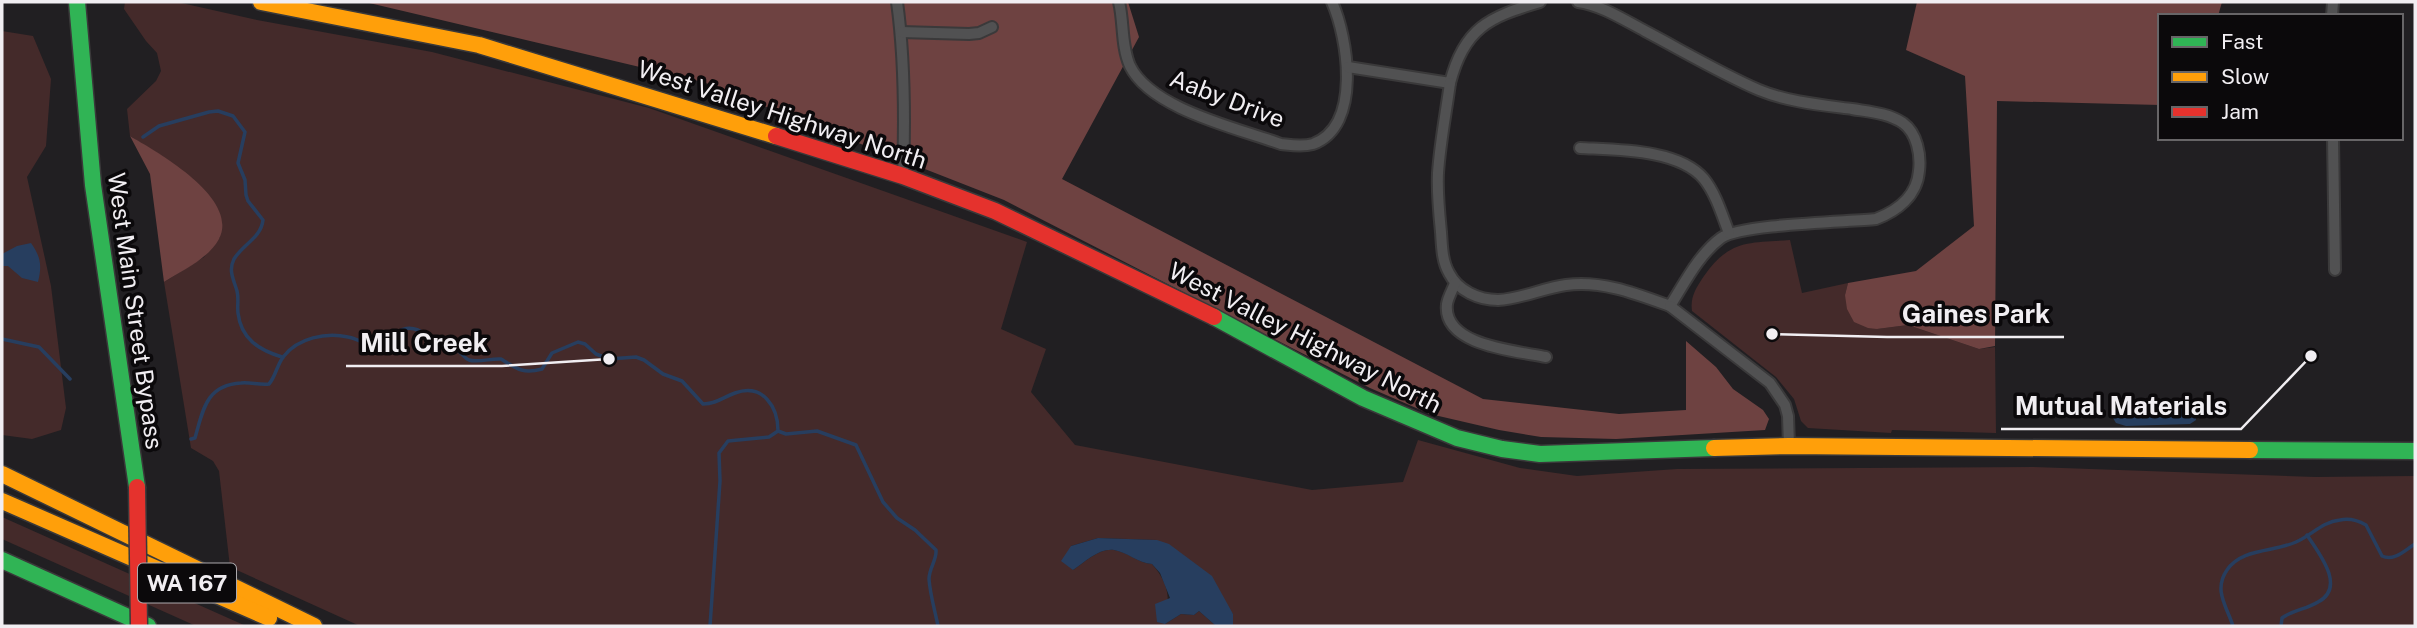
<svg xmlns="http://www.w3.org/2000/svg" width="2417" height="628" font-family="'Public Sans',sans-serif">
<rect width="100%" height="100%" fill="#211f22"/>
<g fill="#442a2a">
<path d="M125 2H177L257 20 432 52 649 108 1027 242 1001 329 1046 349 1031 392 1075 445 1312 490 1403 482 1418 440 1520 468 1577 476 1677 469 2034 467 2315 477 2415 476V626H1233V614L1156 540 1098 538 1071 546 1073 570C1085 562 1099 548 1114 550 1128 552 1138 563 1152 564 1170 585 1170 599 1165 624L1181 614 1194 615 1199 611 1216 626H360L230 567 219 471 213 461 191 448 164 282 204 257 220 237 167 159 130 136 127 109 156 81 161 71 157 53 146 41 124 9Z"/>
<polygon points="2,31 33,36 51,79 46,146 27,177 51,286 66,408 61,430 32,439 2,435"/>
<path d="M1790 240 1802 293 1848 283 1845 295 1877 329 1908 325 1979 349 1995 347 1996 433 1892 430 1891 433 1808 428 1801 421 1794 399 1776 377 1692 311C1690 297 1696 288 1704 276 1730 239 1749 243 1790 240Z"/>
<polygon points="2,517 246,626 196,626 2,539"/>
</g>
<g fill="#6e4241">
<polygon points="365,2 1128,2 1139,37 1062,179 1483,399 1619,414 1686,410 1686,341 1716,367 1733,389 1763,410 1769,419 1765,430 1616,439 1541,437 1499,430 1430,414 1370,388 1004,200 703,82"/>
<polygon points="1917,2 2222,2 2218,16 2160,16 2160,105 1997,101 1995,346 1979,349 1908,325 1877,329 1868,328 1854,322 1847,309 1845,295 1848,283 1916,271 1974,226 1965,76 1906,50"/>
<path d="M130 136C157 152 240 198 219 239 208 259 183 270 164 282L150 174Z"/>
</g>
<g fill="#273e5f">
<path d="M31 243C41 257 42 266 38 282L22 278 8 266H2V254L17 246Z"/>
<polygon points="2163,408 2195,409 2196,420 2190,424 2126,426 2116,423 2113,418 2116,409"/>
<path d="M1098 538 1157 540 1169 544 1212 576 1233 614V626H1216L1199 611 1194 615 1181 614 1165 624 1157 622 1155 604 1170 598 1160 573 1152 564C1138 563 1127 552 1114 550 1099 548 1085 562 1073 570L1061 561 1071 546Z"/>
</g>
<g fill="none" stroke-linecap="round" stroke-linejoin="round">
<g stroke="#273e5f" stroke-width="3.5">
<path d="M143 137 159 126 209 112 218 111 233 116 245 132 238 163 245 180 246 195 248 201 263 220C261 238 243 244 234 259 228 271 234 280 237 291 239 298 237 306 238 313 241 339 259 350 282 357"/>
<polyline points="2,339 39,347 70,379"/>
<path d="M191 439 195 438C203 410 206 385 241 383 250 382 259 385 269 384 276 376 277 364 284 356 298 338 326 332 348 337 359 339 368 347 379 344 393 340 399 323 418 330 425 333 430 340 436 343 443 346 450 346 457 350 461 352 464 358 469 360 478 363 492 358 501 359 517 369 523 374 542 369L552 353 578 342 585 344 596 354 609 359 636 357 644 360 663 374 682 381 703 404C717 404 723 397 735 393 763 383 778 407 778 431L786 434 817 431 856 445 883 502 897 518 915 530 936 550C937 560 929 568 929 579 930 594 935 611 938 626"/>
<polyline points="710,626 720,481 719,453 728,441 769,437 778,431"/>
<path d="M2233 626C2227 607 2213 590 2227 570 2241 548 2275 552 2296 542 2312 535 2322 522 2340 520 2349 518 2357 520 2366 525L2382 556C2394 562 2405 550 2415 544"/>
<path d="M2281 626 2282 618C2293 610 2307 609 2318 602 2347 587 2318 552 2307 535"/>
</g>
<g stroke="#3a393a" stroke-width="14">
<g id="street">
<path d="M897 2C905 60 905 118 903 176"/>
<path d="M1119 2C1124 22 1121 46 1130 66 1151 109 1237 128 1281 144 1291 145 1302 147 1313 144 1362 126 1348 38 1332 2"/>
<polyline points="2332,16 2333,2"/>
<polyline points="901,32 969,34 979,33 992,27"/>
<path d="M1348 67 1450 83C1464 28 1489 17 1540 2"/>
<path d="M1450 83C1446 113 1440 143 1438 173 1437 193 1439 212 1441 232 1442 246 1442 261 1449 273 1458 291 1479 300 1498 300 1521 299 1543 288 1566 285 1602 280 1637 294 1670 306 1684 284 1699 254 1721 238 1741 224 1846 222 1876 219 1897 211 1917 196 1919 171 1921 155 1917 133 1903 123 1888 113 1870 112 1852 109 1821 105 1788 102 1759 90 1720 73 1683 51 1645 31 1624 20 1601 5 1578 2"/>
<polyline points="2333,138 2335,270"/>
<path d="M1580 148C1617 150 1679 149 1704 179 1716 194 1722 215 1729 233"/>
<path d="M1455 283C1453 289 1448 297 1447 304 1442 346 1517 351 1546 357"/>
<polyline points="1670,306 1770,383 1785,405 1788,416 1789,446"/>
</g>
</g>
<g stroke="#3a393a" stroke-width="19">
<g id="fast">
<polyline points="77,2 93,185 137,487"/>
<polyline points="1214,317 1363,398 1457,438 1502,449 1540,454 1714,448"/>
<polyline points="2250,450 2415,451"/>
<polyline points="2,560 148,626"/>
</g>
</g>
<g stroke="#3a393a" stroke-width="19">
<g id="slow">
<polyline points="261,2 479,45 776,136"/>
<polyline points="1714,448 1789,446 2250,450"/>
<polyline points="2,474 314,626"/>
<polyline points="2,501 269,618"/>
</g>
</g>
<g stroke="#3a393a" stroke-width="19">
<polyline id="jam" points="776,136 903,176 995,211 1214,317"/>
</g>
<use href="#street" stroke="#515152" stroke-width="10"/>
<use href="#fast" stroke="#30b455" stroke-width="16"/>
<use href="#slow" stroke="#ff9f0a" stroke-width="16"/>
<use href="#jam" stroke="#e5322d" stroke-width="16"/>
<g stroke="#3a393a" stroke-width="19" stroke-linecap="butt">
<polyline id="jam-bridge" points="137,487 139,626"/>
</g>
<use href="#jam-bridge" stroke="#e5322d" stroke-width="16"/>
</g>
<g text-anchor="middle" stroke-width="7" stroke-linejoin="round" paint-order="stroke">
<rect fill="#0b090b" stroke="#aca9ad" stroke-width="2" x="138" y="563.5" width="98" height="39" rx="5"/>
<g font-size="23" font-weight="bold" fill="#f1eef2">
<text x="187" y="591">WA 167</text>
</g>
<g font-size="24" fill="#f1eef2" stroke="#0b090b">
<text transform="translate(1227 99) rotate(21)" y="8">Aaby Drive</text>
<text transform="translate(782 115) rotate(18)" y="8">West Valley Highway North</text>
<text transform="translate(135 311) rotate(82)" y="8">West Main Street Bypass</text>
<text transform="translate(1305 338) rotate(27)" y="8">West Valley Highway North</text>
</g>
</g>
<path fill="none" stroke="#f1eef2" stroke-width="2.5" d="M1772 334L1887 337H2064M609 359L502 366H346M2311 356L2241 429H2001"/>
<g fill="#f1eef2" stroke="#0b090b" stroke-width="2.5">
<circle cx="1772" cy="334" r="7"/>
<circle cx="609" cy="359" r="7"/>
<circle cx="2311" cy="356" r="7"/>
</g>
<g font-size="26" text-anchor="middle" font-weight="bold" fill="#f1eef2" stroke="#0b090b" stroke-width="7" stroke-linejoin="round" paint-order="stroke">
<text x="1976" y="323">Gaines Park</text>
<text x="424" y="352">Mill Creek</text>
<text x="2121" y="415">Mutual Materials</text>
</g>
<rect width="2417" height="628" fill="none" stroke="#f1eef2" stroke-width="7"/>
<rect x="2158" y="14" width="245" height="126" fill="#0b090b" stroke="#676567" stroke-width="2"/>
<rect x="2172" y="37" width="35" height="10" fill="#30b455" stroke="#676567" stroke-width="2"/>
<text x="2221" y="49" font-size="21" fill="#f1eef2">Fast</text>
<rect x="2172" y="72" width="35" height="10" fill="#ff9f0a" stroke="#676567" stroke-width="2"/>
<text x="2221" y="84" font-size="21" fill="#f1eef2">Slow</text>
<rect x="2172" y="107" width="35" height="10" fill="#e5322d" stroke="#676567" stroke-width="2"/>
<text x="2221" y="119" font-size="21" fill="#f1eef2">Jam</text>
</svg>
